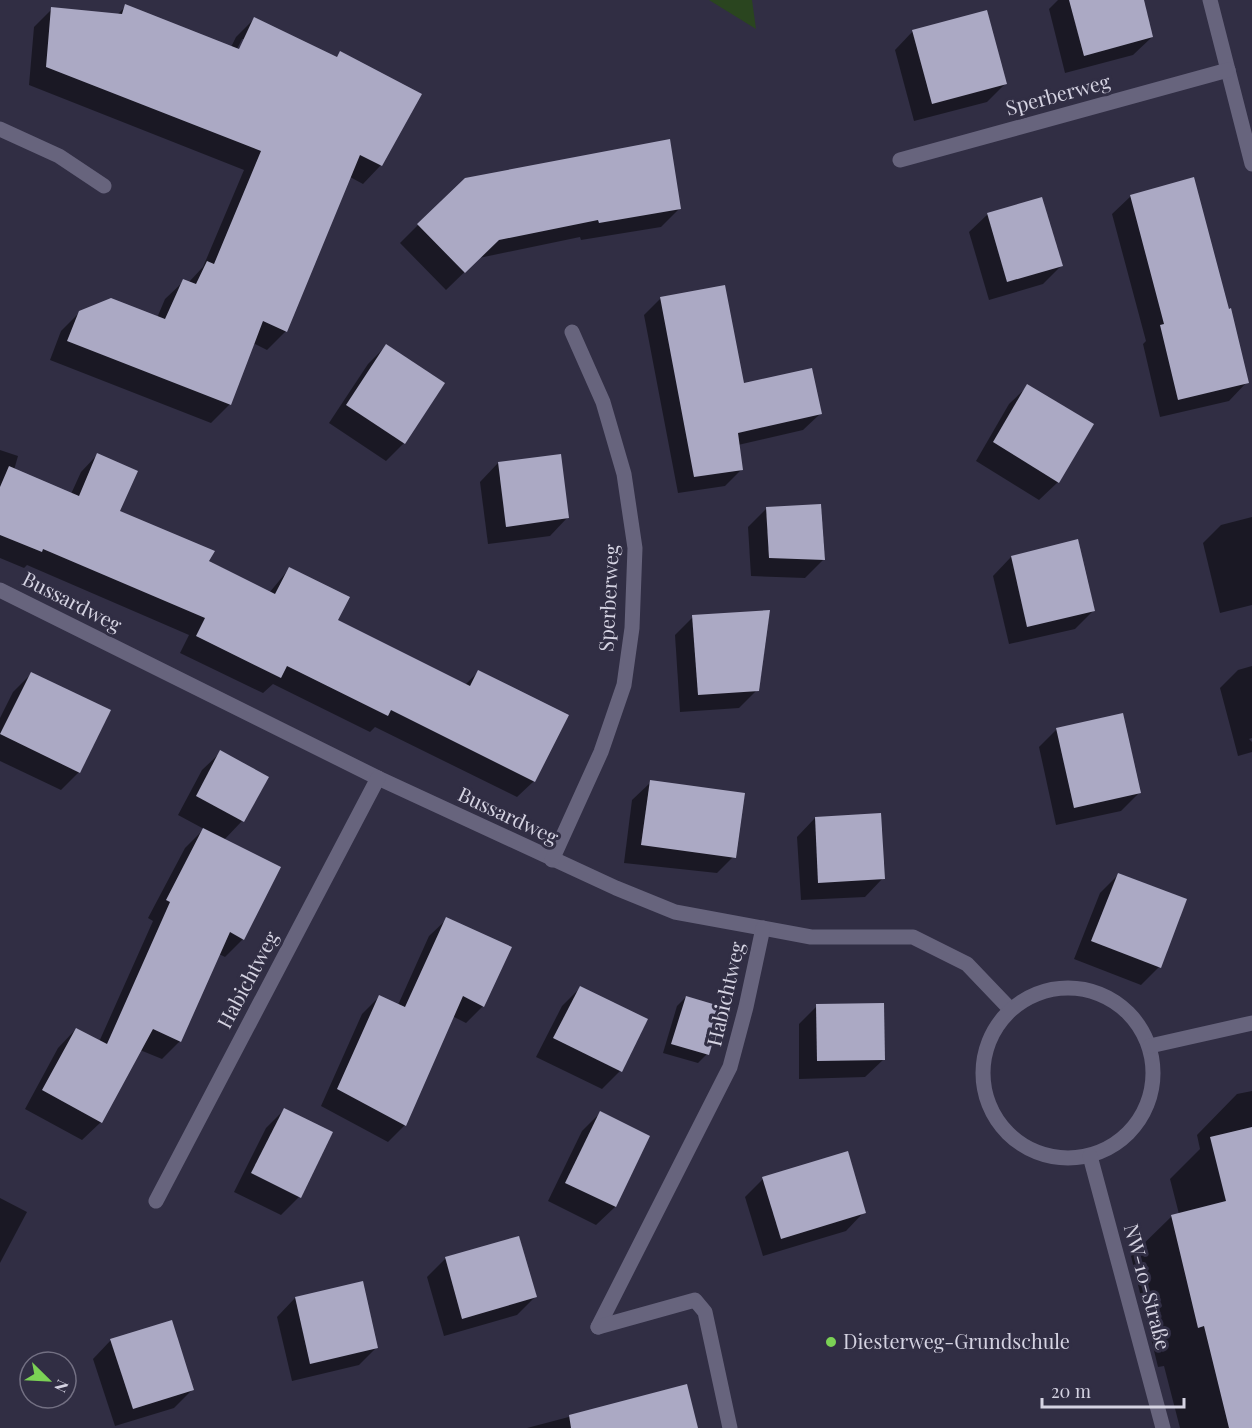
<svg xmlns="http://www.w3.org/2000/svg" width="1252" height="1428" font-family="'Playfair Display',serif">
<rect width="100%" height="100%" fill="#312e44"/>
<polygon fill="#2a451f" points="709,0 752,0 756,29"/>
<g fill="#0007" fill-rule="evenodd">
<polygon points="1058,0 1142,0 1152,37 1133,55 1065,73 1049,9"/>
<path d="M126 6 231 47 236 37 254 19 336 58 340 53 381 165 363 184 350 177 286 331 267 350 253 343 230 404 211 423 50 360 61 331 80 312 157 318 165 299 184 281 188 283 203 267 244 170 29 85 34 27 52 9 117 15ZM242 39H245L237 56 234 55Z"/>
<polygon points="913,31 1005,84 987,102 914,121 895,50"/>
<polygon points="1131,196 1247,382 1229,401 1160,417 1143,344 1146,341 1112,214"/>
<polygon points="679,209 661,227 581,240 580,237 479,258 446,290 400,243 418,225"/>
<polygon points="988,214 1061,266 1043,284 989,300 969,232"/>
<polygon points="661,298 743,385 820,414 803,430 738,445 742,469 725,486 678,493 644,315"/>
<polygon points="386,346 404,443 386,461 329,423 368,364"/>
<polygon points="1028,386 1058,482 1039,500 976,461 1009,404"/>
<polygon points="0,450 18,456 14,470 71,494 81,472 97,455 118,512 269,593 289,569 336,621 465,685 478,672 534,781 517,797 375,727 370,732 273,684 263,693 180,653 189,635 27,565 24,568 0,558"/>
<polygon points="498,463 568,517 550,536 488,544 480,482"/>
<polygon points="766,509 823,560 805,578 751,576 748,527"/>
<polygon points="1252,517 1252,605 1220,613 1203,543 1221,525"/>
<polygon points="1011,557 1093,611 1075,629 1009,644 993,576"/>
<polygon points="693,617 757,690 739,708 680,712 675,635"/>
<polygon points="1252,666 1252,738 1249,739 1252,742 1252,752 1238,756 1220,688 1238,670"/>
<polygon points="31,674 79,772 61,790 0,761 0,718 13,692"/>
<polygon points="1057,729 1139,793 1121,811 1056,825 1039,747"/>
<polygon points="221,752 267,777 242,821 224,840 243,939 225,957 219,954 180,1041 162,1059 140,1050 101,1122 82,1140 25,1109 58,1048 76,1029 99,1042 153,921 148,918 185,848 204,829 178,815 202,770"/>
<polygon points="651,782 735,855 717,873 624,863 632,800"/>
<polygon points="815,818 883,878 865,897 801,900 797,837"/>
<polygon points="1119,874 1159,967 1141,985 1074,959 1100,893"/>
<polygon points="447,919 483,1006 466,1023 452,1016 405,1125 388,1142 321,1106 362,1014 379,997 398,1005 429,936"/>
<polygon points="581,987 620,1071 602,1089 536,1057 562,1006"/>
<polygon points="686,997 707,1054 698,1063 663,1053 677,1006"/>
<polygon points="817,1006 884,1059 865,1077 799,1079 799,1024"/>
<polygon points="1252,1091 1252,1428 1180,1428 1164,1366 1158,1367 1131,1256 1172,1216 1179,1214 1170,1179 1200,1149 1197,1135 1237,1094"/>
<polygon points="284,1110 299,1197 281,1215 234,1192 266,1128"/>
<polygon points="600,1113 648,1136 615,1207 596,1225 548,1201 582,1131"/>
<polygon points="763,1179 864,1212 846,1231 763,1256 745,1197"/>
<polygon points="0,1198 27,1212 0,1263"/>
<polygon points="446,1258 535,1297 517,1315 444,1336 427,1277"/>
<polygon points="295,1298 377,1347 359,1365 292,1381 277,1317"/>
<polygon points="111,1340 193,1389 174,1408 115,1426 93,1359"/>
<polygon points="686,1386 697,1428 527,1428"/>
</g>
<g fill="#aba9c4">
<polygon points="1069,0 1144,0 1153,37 1084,56"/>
<polygon points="125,4 239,49 254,17 337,57 340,51 422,94 382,166 360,155 287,332 263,321 231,405 67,341 79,311 111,298 165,319 183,279 196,284 207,261 214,264 261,151 46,67 51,7 122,14"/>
<polygon points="987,10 1007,84 932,104 912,30"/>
<polygon points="670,139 681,209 599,223 598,220 499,240 465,273 417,224 465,178"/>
<polygon points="1194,177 1229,309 1231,308 1249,383 1178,400 1160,325 1164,324 1130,195"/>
<polygon points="1042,197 1063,266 1007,282 987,213"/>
<polygon points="725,285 744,383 812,368 822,414 738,433 743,470 694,477 660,297"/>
<polygon points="386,344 445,383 405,444 346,405"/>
<polygon points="1027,384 1094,424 1059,483 993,442"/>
<polygon points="97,453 138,471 120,511 215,551 209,561 275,594 289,567 350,597 338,620 470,686 478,670 569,715 535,782 391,710 388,716 287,666 281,678 196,636 205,618 43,549 42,552 0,535 0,487 9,466 79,496"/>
<polygon points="561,454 569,518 506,527 498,462"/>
<polygon points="821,504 825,560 769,558 766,507"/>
<polygon points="1078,539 1095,611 1027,627 1011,556"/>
<polygon points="770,610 759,691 698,695 692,615"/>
<polygon points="31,672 111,710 80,773 0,734"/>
<polygon points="1123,713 1141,793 1074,808 1056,728"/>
<polygon points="220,750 269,777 244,822 196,796"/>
<polygon points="650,780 745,793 736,858 641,845"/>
<polygon points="881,813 885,879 818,883 815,817"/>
<polygon points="203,828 281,867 244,940 230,932 181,1042 153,1029 102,1123 42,1090 76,1028 107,1044 170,902 166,900"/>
<polygon points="1118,873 1187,899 1161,968 1091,941"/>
<polygon points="446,917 512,947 484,1007 463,996 406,1126 337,1089 379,995 405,1007"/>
<polygon points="580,986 648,1019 622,1072 553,1038"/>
<polygon points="686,996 723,1007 709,1055 671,1044"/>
<polygon points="884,1003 885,1060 817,1061 816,1004"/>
<polygon points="284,1108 333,1132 301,1198 251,1173"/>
<polygon points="600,1111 650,1136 616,1207 565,1183"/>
<polygon points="1252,1127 1252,1428 1229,1428 1204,1326 1198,1328 1171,1215 1226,1201 1210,1137"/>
<polygon points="848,1151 866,1213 781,1239 762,1177"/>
<polygon points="519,1236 537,1297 462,1319 445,1257"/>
<polygon points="363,1281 378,1348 310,1364 295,1297"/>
<polygon points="172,1320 194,1390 133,1409 110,1339"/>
<polygon points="687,1384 698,1428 571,1428 569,1415"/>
</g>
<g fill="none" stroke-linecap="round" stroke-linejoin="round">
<g stroke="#67647d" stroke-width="15">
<polyline points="1210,0 1252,164"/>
<polyline points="0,129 59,156 104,186"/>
<polyline points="900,160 1228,70"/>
<polyline points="0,590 378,778 616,888 675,912 811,937 913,937 967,964 1010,1009"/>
<polyline points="552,860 601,752 624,685 632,628 635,548 624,474 603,402 572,332"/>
<circle cx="1068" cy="1073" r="85"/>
<polyline points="1150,1046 1252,1023"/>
<polyline points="1090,1156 1163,1428"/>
<polyline points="156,1201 378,778"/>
<polyline points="598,1327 730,1067 746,1007 763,928"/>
<polyline points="598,1327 695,1300 705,1312 730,1428"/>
</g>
</g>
<circle fill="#7bd155" stroke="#312e44" stroke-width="2" cx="831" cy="1342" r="6"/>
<g text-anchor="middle" stroke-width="6" stroke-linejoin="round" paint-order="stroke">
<g font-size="20" fill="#d5d3e2" stroke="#312e44">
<text transform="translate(1058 95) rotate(-15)" y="7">Sperberweg</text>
<text transform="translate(609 598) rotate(-87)" y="7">Sperberweg</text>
<text transform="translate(72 602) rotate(27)" y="7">Bussardweg</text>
<text transform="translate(508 816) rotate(25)" y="7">Bussardweg</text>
<text transform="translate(248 980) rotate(-62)" y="7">Habichtweg</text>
<text transform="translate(726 994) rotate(-77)" y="7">Habichtweg</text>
<text transform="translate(1147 1287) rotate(75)" y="7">NW-10-Straße</text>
</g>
<g font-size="20" fill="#d5d3e2" stroke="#312e44" text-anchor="start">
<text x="843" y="1349">Diesterweg-Grundschule</text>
</g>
</g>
<g transform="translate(48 1380) rotate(114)"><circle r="28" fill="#312e44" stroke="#737083" stroke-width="1.5"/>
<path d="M0-4.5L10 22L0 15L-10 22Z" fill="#7bd155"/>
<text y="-9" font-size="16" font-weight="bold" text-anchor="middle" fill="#d5d3e2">N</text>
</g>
<path d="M1042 1398v9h142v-9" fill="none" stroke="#d5d3e2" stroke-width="3"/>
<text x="1051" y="1398" font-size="18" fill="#d5d3e2" stroke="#312e44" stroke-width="4.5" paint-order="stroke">20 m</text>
</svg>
